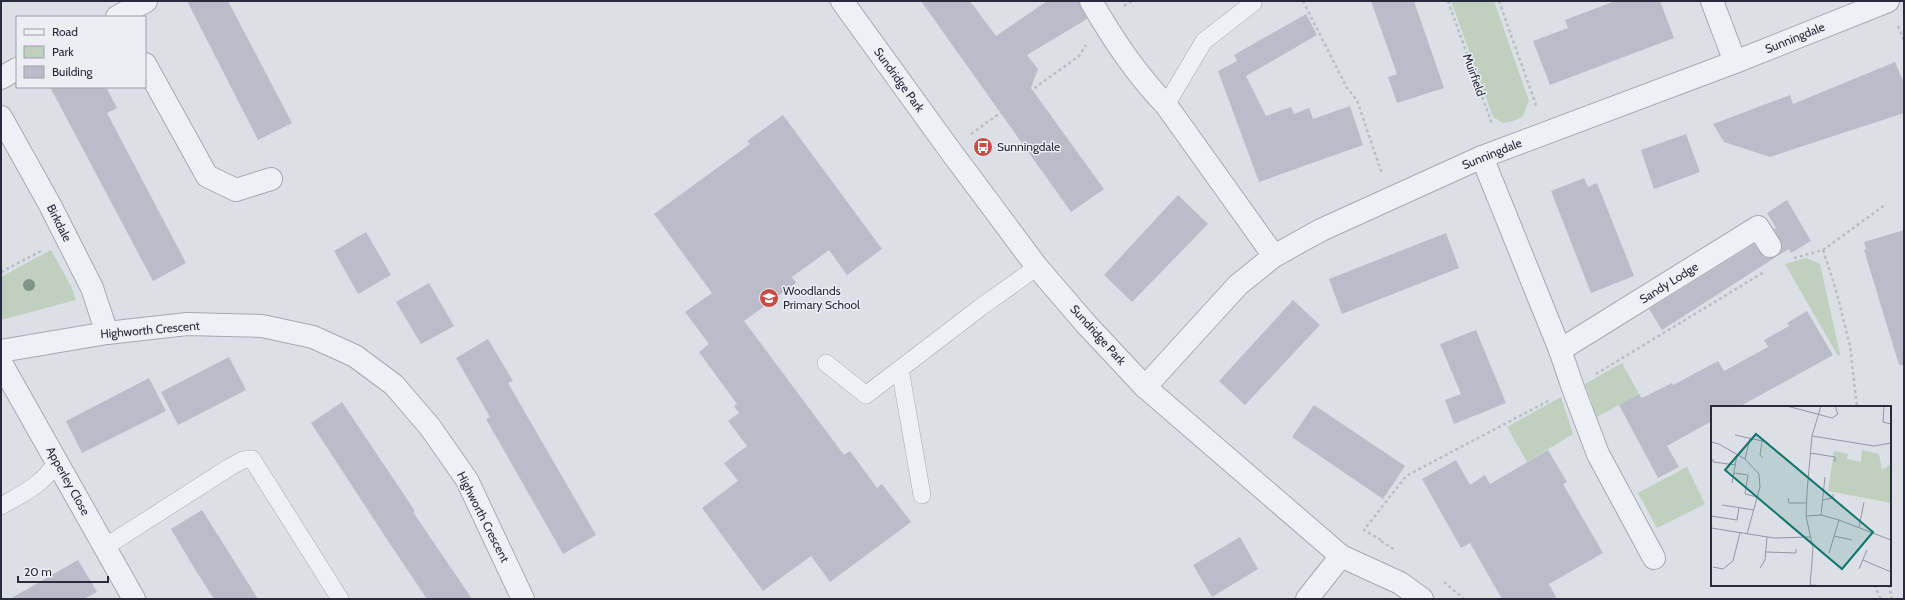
<svg xmlns="http://www.w3.org/2000/svg" width="1905" height="600" font-family="Cabin,sans-serif">
<rect width="100%" height="100%" fill="#dddfe6"/>
<g fill="#bfd0be">
<polygon points="1451,1 1494,1 1529,101 1522,117 1514,121 1503,123 1493,117"/>
<polygon points="51,250 71,286 76,300 1,320 1,277"/>
<polygon points="1806,258 1820,264 1840,354 1838,356 1785,264"/>
<polygon points="1622,363 1639,394 1597,417 1585,384"/>
<polygon points="1561,397 1573,434 1527,462 1507,427"/>
<polygon points="1687,467 1705,504 1657,528 1638,493"/>
</g>
<g fill="#babdc9">
<polygon points="187,1 228,1 292,123 258,140"/>
<polygon points="921,1 970,1 996,36 1047,1 1079,1 1087,19 1027,55 1038,69 1031,88 1104,189 1071,212"/>
<polygon points="1371,1 1414,1 1444,88 1397,103 1388,77 1397,74"/>
<polygon points="1615,1 1660,1 1674,38 1550,85 1533,41 1568,28 1565,20"/>
<polygon points="1306,14 1317,35 1246,76 1266,116 1291,107 1294,114 1309,108 1313,119 1350,106 1363,145 1259,182 1218,71 1237,61 1234,55"/>
<polygon points="1895,62 1904,83 1904,113 1770,157 1724,142 1713,124 1790,95 1793,104"/>
<polygon points="50,87 106,87 117,108 107,113 186,263 153,281"/>
<polygon points="783,115 882,249 847,275 829,250 792,277 796,283 744,321 844,455 850,451 877,488 882,484 911,522 830,582 811,556 763,591 702,508 738,481 724,463 747,446 728,421 739,413 734,406 737,404 699,352 709,344 685,312 712,293 654,214 750,144 747,141"/>
<polygon points="1686,134 1700,172 1654,189 1641,150"/>
<polygon points="1584,178 1588,187 1597,183 1634,276 1591,293 1551,191"/>
<polygon points="1178,195 1208,224 1132,302 1104,275"/>
<polygon points="1787,200 1811,241 1791,253 1789,249 1777,256 1781,251 1782,245 1774,229 1776,228 1767,213"/>
<polygon points="1904,230 1904,365 1899,365 1864,250 1866,249 1864,242"/>
<polygon points="366,232 391,275 358,294 334,251"/>
<polygon points="1446,233 1459,268 1342,314 1329,279"/>
<polygon points="1754,244 1764,257 1770,258 1776,257 1662,330 1649,309"/>
<polygon points="429,283 454,326 421,344 396,302"/>
<polygon points="1293,300 1320,325 1245,405 1219,381"/>
<polygon points="1807,311 1833,355 1739,407 1712,407 1712,421 1667,446 1679,467 1658,478 1619,405 1639,394 1642,398 1672,383 1673,385 1718,361 1724,371 1768,347 1764,340 1789,326 1787,323"/>
<polygon points="1476,330 1506,403 1454,424 1445,400 1461,394 1440,344"/>
<polygon points="488,339 513,381 508,383 596,535 563,554 486,419 490,417 456,358"/>
<polygon points="229,357 246,390 178,425 161,392"/>
<polygon points="149,378 166,411 82,453 66,421"/>
<polygon points="342,402 415,511 413,512 472,599 427,599 390,544 311,423"/>
<polygon points="1314,405 1405,466 1383,499 1292,437"/>
<polygon points="1548,450 1567,482 1563,484 1603,553 1549,584 1557,599 1502,599 1470,543 1461,548 1422,479 1456,460 1470,485 1485,475 1490,484"/>
<polygon points="202,510 228,551 258,599 214,599 196,571 171,529"/>
<polygon points="1240,537 1258,569 1212,597 1193,565"/>
<polygon points="78,560 97,592 84,599 10,599"/>
</g>
<g fill="none" stroke-linecap="round" stroke-linejoin="round">
<g stroke="#a6a9b3" stroke-width="18">
<g id="lane">
<polyline points="1166,105 1204,41 1253,3 1252,1"/>
<polyline points="826,363 866,395 981,307 1037,267"/>
<polyline points="900,369 922,495"/>
<path d="M1 506C24 493 42 485 57 462"/>
<polyline points="105,547 230,467 243,460 252,459 340,599"/>
</g>
</g>
<g stroke="#a6a9b3" stroke-width="24">
<g id="street">
<polyline points="842,1 949,149 1037,267 1086,324 1145,387 1341,556 1400,583 1422,599"/>
<path d="M1091 1C1112 38 1136 74 1166 105L1274 256"/>
<polyline points="1712,1 1735,62"/>
<polyline points="117,17 146,1"/>
<polyline points="145,64 207,176 236,190 271,179"/>
<polyline points="1,78 17,69"/>
<polyline points="1,117 50,205 92,288 107,333"/>
<polyline points="1482,157 1560,350 1573,388 1598,454 1654,558"/>
<polyline points="1560,350 1758,227 1770,246"/>
<polyline points="1,351 107,333 187,324 262,326 313,337 355,356 394,385 430,427 467,480 523,599"/>
<polyline points="1,363 134,599"/>
<polyline points="1145,387 1238,285 1274,256 1321,230 1482,157 1735,62 1888,1"/>
<polyline points="1307,599 1341,556"/>
</g>
</g>
<g stroke="#bbbdc5" stroke-width="2.5" stroke-dasharray="3 3" stroke-linecap="butt">
<polyline points="1303,1 1347,88 1357,100 1382,174"/>
<polyline points="1448,1 1492,124"/>
<polyline points="1499,1 1537,108"/>
<polyline points="1124,6 1132,1"/>
<polyline points="1898,26 1904,41"/>
<polyline points="971,134 1079,56 1086,45"/>
<polyline points="1823,250 1836,290 1850,346 1857,407"/>
<polyline points="1794,258 1823,250 1885,205"/>
<polyline points="1,272 43,250"/>
<polyline points="1596,374 1764,272"/>
<polyline points="1381,540 1364,530 1406,476 1550,400"/>
<polyline points="1381,541 1395,550"/>
<polyline points="1444,582 1464,599"/>
<polyline points="1874,585 1881,599"/>
<polyline points="1889,585 1892,599"/>
</g>
<use href="#lane" stroke="#eff0f5" stroke-width="17"/>
<use href="#street" stroke="#eff0f5" stroke-width="22"/>
</g>
<circle fill="#819485" cx="29" cy="285" r="6"/>
<defs>
<g id="bus-disc" transform="scale(1)"><circle r="9.5" fill="#c94b45" stroke="#eceef4"/><path d="M-5-6H5V4H4V6H2V4H-2V6H-4V4H-5ZM-3.5-4V0h7V-4ZM-3.5 1.2v1.5H-2V1.2ZM2 1.2v1.5H3.5V1.2Z" fill="#fff"/></g>
<g id="school-disc" transform="scale(1)"><circle r="9.5" fill="#c94b45" stroke="#eceef4"/><path d="M0-5L7-2L0 1L-7-2ZM-4 1L0 2.5L4 1V4Q0 6-4 4Z" fill="#fff"/></g>
</defs>
<g fill-rule="evenodd">
<use href="#bus-disc" x="983" y="147"/>
<use href="#school-disc" x="769" y="298"/>
</g>
<g text-anchor="middle" stroke-width="3" stroke-linejoin="round" paint-order="stroke">
<g font-size="12" fill="#272b3c" stroke="#eceef4">
<text transform="translate(1795 38) rotate(-22)" y="4">Sunningdale</text>
<text transform="translate(1474 75) rotate(70)" y="4">Muirfield</text>
<text transform="translate(899 80) rotate(54)" y="4">Sundridge Park</text>
<text transform="translate(1492 154) rotate(-22)" y="4">Sunningdale</text>
<text transform="translate(59 223) rotate(63)" y="4">Birkdale</text>
<text transform="translate(1669 283) rotate(-32)" y="4">Sandy Lodge</text>
<text transform="translate(150 330) rotate(-5)" y="4">Highworth Crescent</text>
<text transform="translate(1098 335) rotate(48)" y="4">Sundridge Park</text>
<text transform="translate(68 481) rotate(61)" y="4">Apperley Close</text>
<text transform="translate(483 517) rotate(63)" y="4">Highworth Crescent</text>
</g>
<g font-size="12" fill="#272b3c" stroke="#eceef4" text-anchor="start">
<text x="997" y="151">Sunningdale</text>
<text x="783" y="295">Woodlands<tspan x="783" dy="14">Primary School</tspan></text>
</g>
</g>
<g transform="translate(1711 406)">
<rect width="180" height="180" fill="#dddfe6"/>
<path d="M151 44 168 48 171 64 180 58V97L117 85 123 45 137 48 136 53 150 56Z" fill="#bfd0be"/>
<path fill="none" stroke="#9497a2" stroke-width="1" d="M76 0 121 12 127 8 124 0M173 0 172 16 180 18M24 29 56 36M101 30 163 40 180 37M51 35 49 49 52 52M0 36 8 38 34 53 48 68 49 81 36 128M99 47 124 51V56M2 53V56L25 59M34 53 39 32M23 67 37 69 34 88 46 91M21 77 26 49M77 92 78 97H95M111 94 122 92V88M11 99 43 104M110 109 114 71M0 110 26 114 28 101M95 110 110 109 128 114 180 134M148 121 153 96M0 122 63 132 99 131M123 130 141 134M55 146 85 147V143M118 147 128 114M152 154 180 166M2 161 12 163 22 155 29 127M49 162 54 154 56 131M148 163 156 144M99 179 116 180M99 180 102 142 95 110 96 86 101 30 110 0"/>
<path fill="#0f766e" fill-opacity="0.15" stroke="#0f766e" stroke-width="2" d="M45 28 162 126 131 163 14 64Z"/>
<rect width="180" height="180" fill="none" stroke="#272b3c" stroke-width="2"/>
</g>
<rect width="1905" height="600" fill="none" stroke="#272b3c" stroke-width="4"/>
<rect x="16" y="16" width="130" height="72" fill="#eceef4" stroke="#9da0aa"/>
<rect x="24" y="29" width="20" height="6" fill="#eff0f5" stroke="#9da0aa"/>
<text x="52" y="36" font-size="12" fill="#272b3c">Road</text>
<rect x="24" y="46" width="20" height="12" fill="#bfd0be" stroke="#9da0aa"/>
<text x="52" y="56" font-size="12" fill="#272b3c">Park</text>
<rect x="24" y="66" width="20" height="12" fill="#babdc9" stroke="#9da0aa"/>
<text x="52" y="76" font-size="12" fill="#272b3c">Building</text>
<path d="M18 576v6h90v-6" fill="none" stroke="#272b3c" stroke-width="2"/>
<text x="24" y="576" font-size="12" fill="#272b3c" stroke="#eceef4" stroke-width="3" paint-order="stroke">20 m</text>
</svg>
